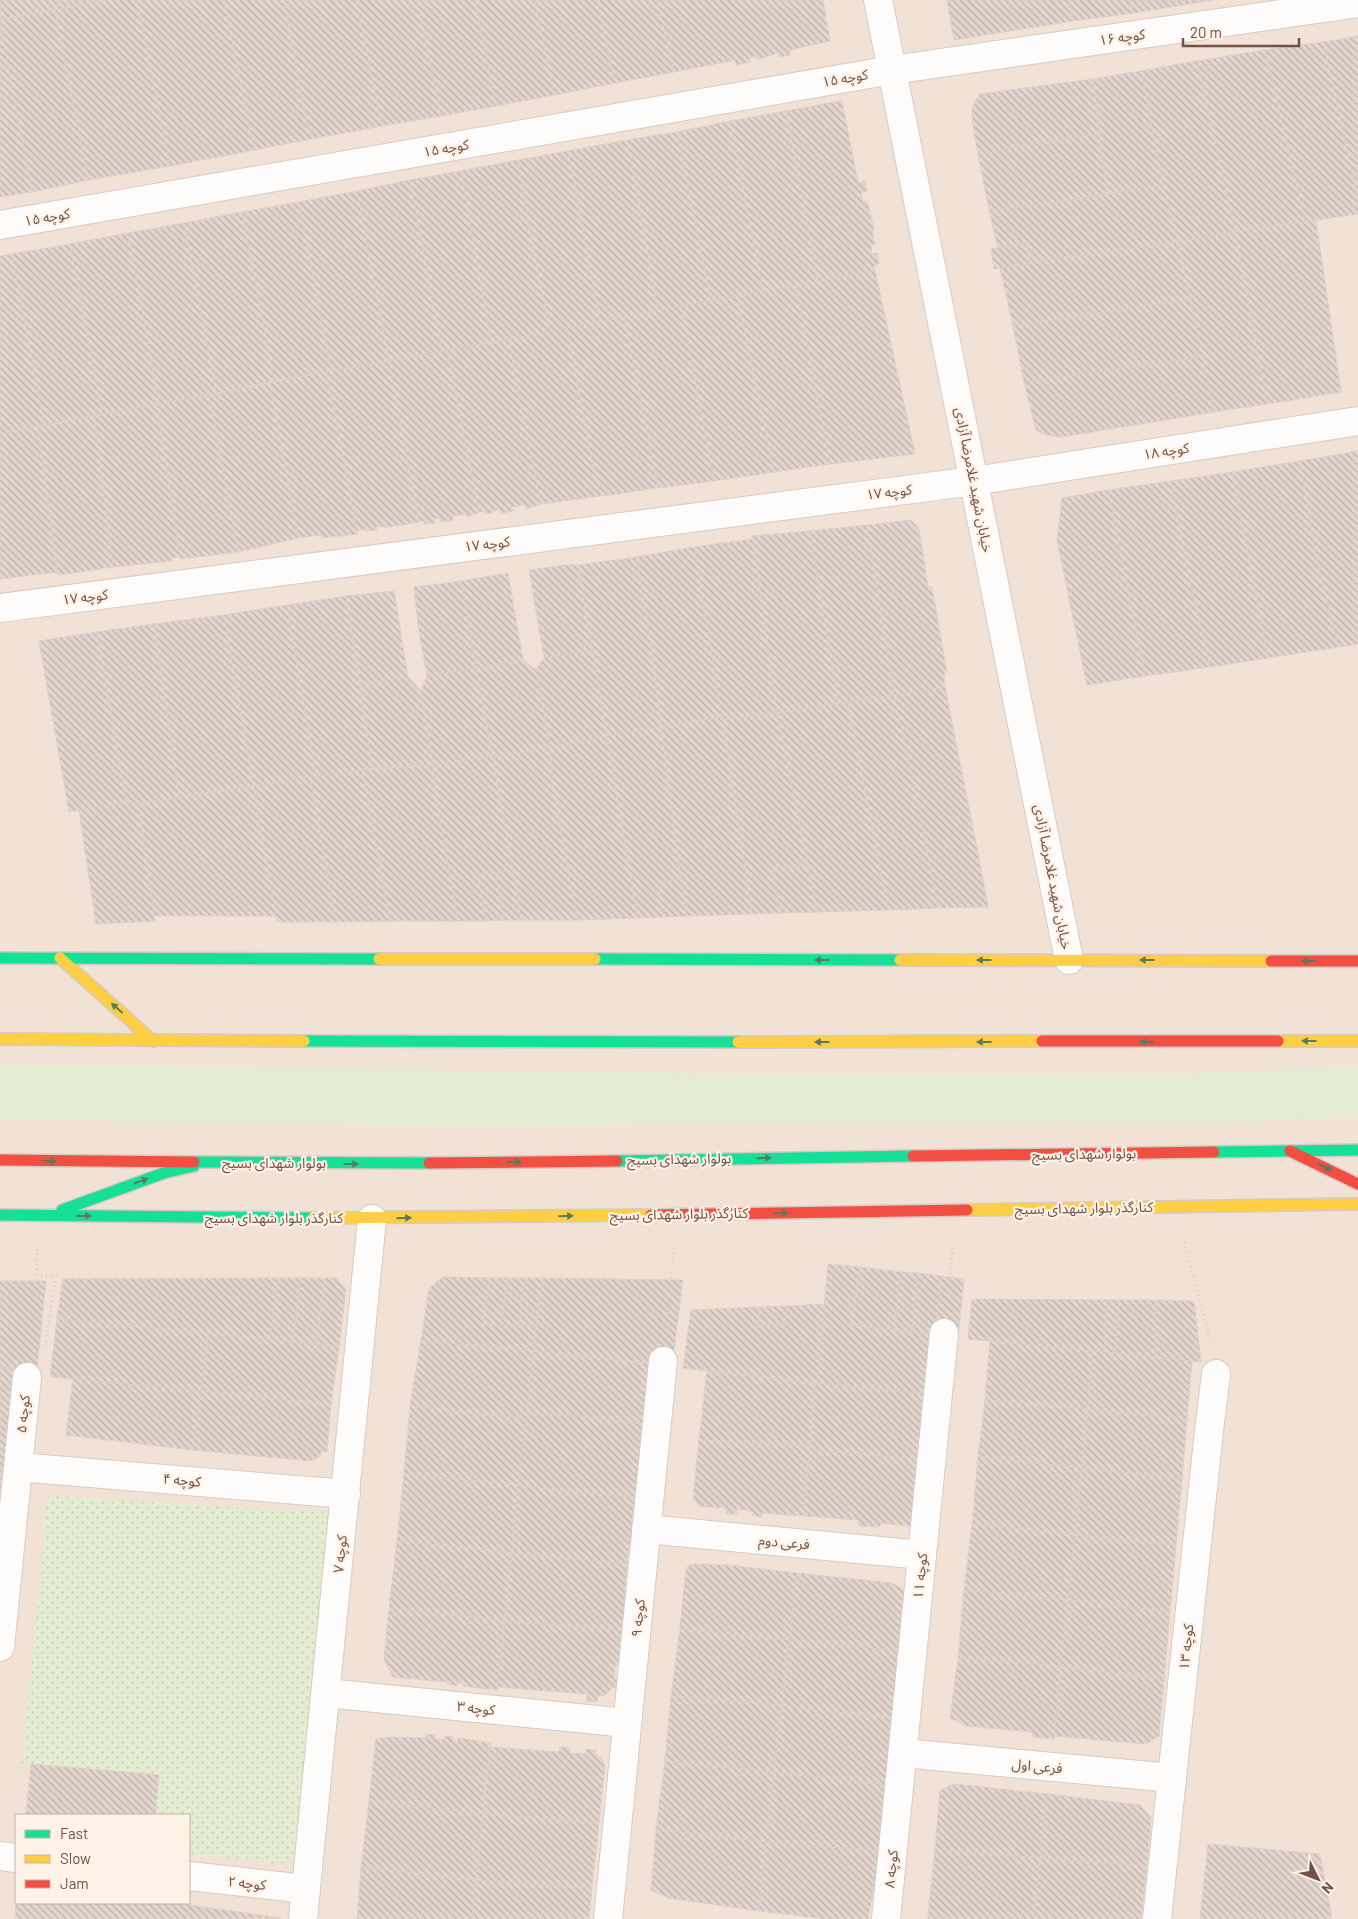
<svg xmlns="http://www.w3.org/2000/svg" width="1358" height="1919" font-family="Barlow,'Noto Sans Arabic',sans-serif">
<defs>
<pattern id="park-dots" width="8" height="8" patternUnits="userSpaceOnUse" patternTransform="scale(1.25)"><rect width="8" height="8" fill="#e4ecd1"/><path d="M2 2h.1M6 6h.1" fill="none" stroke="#c7ccb5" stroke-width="1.8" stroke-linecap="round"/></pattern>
<pattern id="building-back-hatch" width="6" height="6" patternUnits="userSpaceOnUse" patternTransform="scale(1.25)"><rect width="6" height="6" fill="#e2d6ce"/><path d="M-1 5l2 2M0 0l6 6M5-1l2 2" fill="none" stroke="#bcb0a9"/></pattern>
</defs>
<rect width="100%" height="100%" fill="#f6eee6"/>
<path fill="#f2e2d6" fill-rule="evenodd" d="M0 0H1358V1919H0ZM16 1815H189V1903H16Z"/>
<polygon fill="#e4ecd1" points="0,1065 779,1074 1190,1073 1358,1067 1358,1117 1257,1121 848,1121 476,1126 154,1121 0,1120"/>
<polygon fill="url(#park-dots)" points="48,1496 335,1513 298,1853 283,1863 273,1863 189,1854 189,1815 155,1815 159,1775 22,1763"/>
<g fill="url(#building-back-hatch)" stroke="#dfd0c8">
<polygon points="0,0 57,0 58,9 1,19"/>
<polygon points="57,0 107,0 58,9"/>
<polygon points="107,0 137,0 170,166 88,180 55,10"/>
<polygon points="137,0 224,0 254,150 170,166"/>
<polygon points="224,0 284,0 305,114 312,139 254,150"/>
<polygon points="284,0 356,0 382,126 312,139 305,114"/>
<polygon points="356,0 417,0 441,116 382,126"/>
<polygon points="417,0 475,0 496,106 441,116"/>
<polygon points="475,0 535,0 554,95 496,106"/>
<polygon points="535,0 597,0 615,83 554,95"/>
<polygon points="597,0 657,0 674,72 615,83"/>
<polygon points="657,0 823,0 830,41 790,50 790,55 779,57 778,53 757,60 757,56 749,58 750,62 736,65 735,60 674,72"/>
<polygon points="947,0 1069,0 1073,21 954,40"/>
<polygon points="1069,0 1130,0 1133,13 1073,21"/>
<polygon points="1130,0 1189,0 1189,4 1133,13"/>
<polygon points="1189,0 1212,0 1189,4"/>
<polygon points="55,10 88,180 32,192 8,72 0,20"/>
<polygon points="0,24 32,192 0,197"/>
<polygon points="1358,36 1358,199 1323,42"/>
<polygon points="1323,42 1358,199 1358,214 1305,222 1265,50"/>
<polygon points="1265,50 1305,222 1235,232 1197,61"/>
<polygon points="1197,61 1235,232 1178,242 1163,185 1141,71"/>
<polygon points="1141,71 1163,185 1107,193 1093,79"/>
<polygon points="1093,79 1099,134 1017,147 978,155 973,126 972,108 980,94"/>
<polygon points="840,101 842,101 858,183 864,181 867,191 861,192 863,202 867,201 874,229 872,230 875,244 871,245 872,254 877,253 879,264 874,265 875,270 818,281 786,111"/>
<polygon points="786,111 818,281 763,292 730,121"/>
<polygon points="730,121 763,292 711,301 677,132"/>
<polygon points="677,132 711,301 658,311 627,140"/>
<polygon points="1099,134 1107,193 1058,202 989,210 978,155 1017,147"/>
<polygon points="627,140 658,311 600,322 568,151"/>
<polygon points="568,151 600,322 550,332 529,227 518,160"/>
<polygon points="518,160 529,227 550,332 491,342 461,171"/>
<polygon points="461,171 491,342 442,351 410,180"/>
<polygon points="410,180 442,351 389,361 357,191"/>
<polygon points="1163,185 1178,242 1081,256 1063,257 1030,264 1026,243 998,248 989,210 1058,202"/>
<polygon points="357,191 389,361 331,371 299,202"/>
<polygon points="299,202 331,371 274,381 242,212"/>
<polygon points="242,212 274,381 216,393 184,223"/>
<polygon points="1316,220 1341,392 1267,404 1235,232"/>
<polygon points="184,223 216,393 159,404 128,233"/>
<polygon points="1235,232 1267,404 1213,412 1178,242"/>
<polygon points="128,233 159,404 102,414 70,244"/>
<polygon points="1178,242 1190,299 1013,326 1000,268 1063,257 1081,256"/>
<polygon points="1026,243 1030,264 994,269 991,249"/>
<polygon points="70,244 102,414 44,425 12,254"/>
<polygon points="12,254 44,425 0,434 0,256"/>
<polygon points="875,270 915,454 830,464 796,285"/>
<polygon points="796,285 830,464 774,472 737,296"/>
<polygon points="737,296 774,472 714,481 681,306"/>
<polygon points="1190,299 1203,357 1024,382 1013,326"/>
<polygon points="681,306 714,481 658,488 624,317"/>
<polygon points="624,317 658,488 601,496 592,462 567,328"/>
<polygon points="567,328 592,462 601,496 541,504 516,383 509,339"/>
<polygon points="509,339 516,383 541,504 526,509 525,505 511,507 513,511 501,513 501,510 492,511 492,513 485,514 484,511 479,512 447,350"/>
<polygon points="447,350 479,512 467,517 465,514 453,516 453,520 440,522 439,518 434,519 435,523 425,524 424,521 419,522 389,361"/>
<polygon points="1203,357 1213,412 1061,437 1045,435 1036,430 1024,382"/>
<polygon points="389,361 419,522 384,528 384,526 376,527 377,530 365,531 365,529 356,531 339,434 326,372"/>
<polygon points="326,372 339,434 357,534 322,538 322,535 298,538 270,383"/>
<polygon points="270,383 298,538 238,552 209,395"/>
<polygon points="209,395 238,552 180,559 157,404"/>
<polygon points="157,404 180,557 171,558 172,561 113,567 94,416"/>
<polygon points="94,416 113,567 58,575 38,427"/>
<polygon points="38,427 57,572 0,579 0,434"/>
<polygon points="1358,451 1358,644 1338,647 1315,551 1300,461"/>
<polygon points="1300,461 1315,551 1338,647 1268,658 1232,472"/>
<polygon points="1232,472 1268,658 1210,667 1187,569 1171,481"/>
<polygon points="1171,481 1187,569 1210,667 1145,676 1108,490"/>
<polygon points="1108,490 1145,676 1087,685 1057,541 1062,498"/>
<polygon points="911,520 919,529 928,587 932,587 947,673 944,673 945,687 894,695 867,525"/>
<polygon points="867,525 894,695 838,703 810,531"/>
<polygon points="810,531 838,703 777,713 752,536"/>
<polygon points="753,539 777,713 722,720 694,547"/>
<polygon points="694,547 722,717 661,727 650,637 636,557"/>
<polygon points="636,557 650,637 661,727 607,736 587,624 579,565"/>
<polygon points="565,565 579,565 587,624 593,650 544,658 529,570"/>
<polygon points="508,573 523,660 476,668 461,581"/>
<polygon points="461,581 476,668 427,676 418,626 414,587"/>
<polygon points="394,591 408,677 360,684 346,596"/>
<polygon points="346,596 372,768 316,777 287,605"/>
<polygon points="287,605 316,777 253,786 224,615"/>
<polygon points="224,615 253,786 179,797 154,624"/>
<polygon points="154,624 179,797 138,804 126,802 97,632"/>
<polygon points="97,632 126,802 69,812 39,641"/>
<polygon points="593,650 607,736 550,747 536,670 544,658"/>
<polygon points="523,660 536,670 550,747 493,758 476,668"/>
<polygon points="476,668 492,756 433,765 421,691 427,676"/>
<polygon points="408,677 421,691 433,765 372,768 360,684"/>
<polygon points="945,687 978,853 988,907 938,908 894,695"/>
<polygon points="894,695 913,780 938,908 888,910 848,702"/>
<polygon points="848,702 888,910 817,912 777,713"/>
<polygon points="777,713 808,866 772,867 781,913 752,914 722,720"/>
<polygon points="722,717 752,914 686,916 661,727"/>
<polygon points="661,727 681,879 658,883 663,917 637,918 607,736"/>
<polygon points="607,736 637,918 577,920 554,790 549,747"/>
<polygon points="549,747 554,790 577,920 521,920 493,758"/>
<polygon points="492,756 513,870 478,876 486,921 458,921 436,798 433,765"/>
<polygon points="433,765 436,798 458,921 390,921 362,770"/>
<polygon points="362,770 390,921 336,922 310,777"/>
<polygon points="310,777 336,922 277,922 253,786"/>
<polygon points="253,786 276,916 154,916 138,804"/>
<polygon points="126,802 138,804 155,921 96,924 79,810"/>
<polygon points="808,866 817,912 781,913 772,867"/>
<polygon points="513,870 521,920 504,920 495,873"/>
<polygon points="495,873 504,920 486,921 478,876"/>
<polygon points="681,879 686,916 663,917 658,883"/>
<polygon points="828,1264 860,1267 851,1325 935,1334 928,1394 817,1383"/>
<polygon points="860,1267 901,1272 894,1330 851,1325"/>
<polygon points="901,1272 918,1273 912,1332 894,1330"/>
<polygon points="918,1273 941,1276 935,1334 912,1332"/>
<polygon points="941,1276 964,1279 958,1337 935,1334"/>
<polygon points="442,1277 490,1278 483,1324 536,1325 533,1351 421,1341 429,1289"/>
<polygon points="278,1278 270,1340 57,1319 63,1279"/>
<polygon points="278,1278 301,1278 293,1342 270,1340"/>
<polygon points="301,1278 325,1278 316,1345 293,1342"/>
<polygon points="325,1278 336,1278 346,1290 339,1347 316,1345"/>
<polygon points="490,1278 508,1278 501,1325 483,1324"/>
<polygon points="508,1278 525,1278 519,1325 501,1325"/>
<polygon points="525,1278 543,1278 536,1325 519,1325"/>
<polygon points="543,1278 683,1280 672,1366 533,1351"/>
<polygon points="0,1281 46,1281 37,1368 0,1367"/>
<polygon points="972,1299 1107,1300 1104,1352 968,1339"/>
<polygon points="1107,1300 1119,1300 1115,1353 1104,1352"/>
<polygon points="1119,1300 1156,1300 1155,1357 1115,1353"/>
<polygon points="1156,1300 1194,1301 1201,1362 1155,1357"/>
<polygon points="825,1304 817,1383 683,1368 691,1310 760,1307 758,1325 785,1324 787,1306"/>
<polygon points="787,1306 785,1324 758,1325 760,1307"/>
<polygon points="57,1319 209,1333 201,1391 50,1377"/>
<polygon points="209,1333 339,1347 331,1405 201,1391"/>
<polygon points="421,1341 533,1351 527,1419 410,1406"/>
<polygon points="990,1341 1093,1351 1088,1409 985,1400"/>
<polygon points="533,1351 651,1364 647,1425 568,1415 527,1413"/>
<polygon points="1093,1351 1192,1361 1187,1419 1088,1409"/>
<polygon points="0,1367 14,1368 8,1432 0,1431"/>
<polygon points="707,1371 815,1383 810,1446 699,1440"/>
<polygon points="73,1379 201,1391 193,1450 66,1435"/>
<polygon points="815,1383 928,1394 921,1459 810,1450"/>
<polygon points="201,1391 331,1405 327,1452 322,1451 320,1456 311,1461 193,1450"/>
<polygon points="985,1400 1088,1409 1082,1468 978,1457"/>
<polygon points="410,1406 527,1419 518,1485 404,1474"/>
<polygon points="1088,1409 1187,1419 1182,1479 1082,1468"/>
<polygon points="527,1413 568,1415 647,1425 639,1497 559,1491 518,1485"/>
<polygon points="0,1431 8,1432 1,1493 0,1493"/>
<polygon points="699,1440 810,1446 803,1516 762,1513 761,1517 752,1515 752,1511 737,1509 737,1514 726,1514 726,1508 699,1506 693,1497"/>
<polygon points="810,1450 921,1459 914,1521 909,1526 881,1523 880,1527 859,1526 859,1520 803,1516"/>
<polygon points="978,1457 1082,1468 1075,1535 972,1524"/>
<polygon points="1082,1468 1182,1479 1176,1545 1075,1535"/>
<polygon points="404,1474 518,1485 512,1553 397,1541"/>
<polygon points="518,1485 559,1491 635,1497 627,1564 512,1553"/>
<polygon points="972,1524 1075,1535 1068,1600 964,1590"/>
<polygon points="1075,1535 1176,1545 1170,1612 1068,1600"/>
<polygon points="397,1541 512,1553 505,1621 389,1608"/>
<polygon points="512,1553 627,1564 623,1631 505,1621"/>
<polygon points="693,1564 728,1565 797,1573 789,1640 680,1629 686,1568"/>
<polygon points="797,1573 892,1583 901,1588 905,1595 900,1651 789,1640"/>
<polygon points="964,1590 1068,1600 1061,1666 958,1658"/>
<polygon points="1068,1600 1170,1612 1164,1680 1061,1666"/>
<polygon points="389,1608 505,1621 497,1690 463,1686 463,1683 457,1682 457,1686 448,1684 448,1682 393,1677 384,1659"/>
<polygon points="505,1621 623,1631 621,1666 615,1665 614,1679 620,1680 619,1688 613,1687 604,1696 598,1696 597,1702 587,1701 587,1694 497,1687"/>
<polygon points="680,1629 789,1640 782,1705 671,1696"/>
<polygon points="789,1640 902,1651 892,1717 812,1710 782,1705"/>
<polygon points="958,1658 1061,1666 1054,1739 1033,1737 1032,1732 967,1726 950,1718"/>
<polygon points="1061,1666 1164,1680 1159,1736 1146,1744 1054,1736"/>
<polygon points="671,1696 782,1705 774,1772 665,1761"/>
<polygon points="782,1705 812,1710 892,1717 891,1723 895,1723 894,1736 890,1736 887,1785 774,1772"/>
<polygon points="426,1734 434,1735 435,1739 444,1740 445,1736 453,1737 453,1741 458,1742 458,1738 491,1743 487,1781 485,1781 483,1814 369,1801 376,1739 391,1737 426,1738"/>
<polygon points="490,1747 559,1752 560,1747 570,1748 569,1753 585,1754 586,1749 596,1750 596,1756 600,1757 605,1765 599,1823 483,1814"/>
<polygon points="665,1761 774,1772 766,1842 656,1829"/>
<polygon points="31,1764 159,1775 155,1815 26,1815"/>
<polygon points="774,1772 887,1785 880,1851 766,1842"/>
<polygon points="955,1784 1047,1794 1040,1858 935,1849 940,1790"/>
<polygon points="1047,1794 1140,1805 1151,1818 1147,1866 1040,1858"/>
<polygon points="369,1801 483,1814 476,1880 361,1867"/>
<polygon points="483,1814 599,1823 592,1888 476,1880"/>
<polygon points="656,1829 766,1842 759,1911 669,1898 651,1890"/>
<polygon points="766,1842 880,1851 868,1919 825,1919 759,1911"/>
<polygon points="1208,1844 1320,1854 1332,1919 1200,1919"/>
<polygon points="935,1849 1040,1858 1034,1919 960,1919 928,1916"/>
<polygon points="1040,1858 1147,1866 1141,1919 1034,1919"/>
<polygon points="361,1867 476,1880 472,1919 357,1919"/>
<polygon points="476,1880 592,1888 589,1919 472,1919"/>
<polygon points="16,1903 146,1903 145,1919 15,1919"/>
<polygon points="146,1903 175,1903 281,1918 145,1919"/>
<polygon points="928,1916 960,1919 928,1919"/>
</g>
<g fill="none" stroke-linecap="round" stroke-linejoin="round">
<g stroke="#d7cbc4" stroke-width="30">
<g id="street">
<polyline points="878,0 1069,960"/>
<polyline points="0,225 892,70 1358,3"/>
<polyline points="0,608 974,481 1358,421"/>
<polyline points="18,1467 346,1494"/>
<polyline points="646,1529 922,1555"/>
<polyline points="0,1647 27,1377"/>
<polyline points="326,1693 627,1723"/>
<polyline points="903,1753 1172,1778"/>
<polyline points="0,1856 16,1858"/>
<polyline points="189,1876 306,1889"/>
<polyline points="303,1919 372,1219"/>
<polyline points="608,1919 663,1361"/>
<polyline points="886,1919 944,1333"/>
<polyline points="1157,1919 1209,1431 1216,1374"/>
</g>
</g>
<g stroke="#d7c9c3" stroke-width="14">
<g id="fast">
<polyline points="0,958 379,959"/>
<polyline points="595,959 900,960"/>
<polyline points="304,1041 738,1042"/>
<polyline points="1214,1152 1358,1150"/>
<polyline points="617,1161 913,1156"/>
<polyline points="194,1162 429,1163"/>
<polyline points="62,1210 164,1173 194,1166"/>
<polyline points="0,1215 313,1218"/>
</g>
</g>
<g stroke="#d7c9c3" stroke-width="14">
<g id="slow">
<polyline points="60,958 153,1041"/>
<polyline points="379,959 595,959"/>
<polyline points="900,960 1271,961"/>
<polyline points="0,1039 304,1041"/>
<polyline points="1278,1041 1358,1041"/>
<polyline points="738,1042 1042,1041"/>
<polyline points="967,1210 1358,1204"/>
<polyline points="313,1218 651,1215"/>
</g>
</g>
<g stroke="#d7c9c3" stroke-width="14">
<g id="jam">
<polyline points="1271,961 1358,961"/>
<polyline points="1042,1041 1278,1041"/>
<polyline points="1290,1151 1358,1184"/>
<polyline points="913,1156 1214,1152"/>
<polyline points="0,1160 194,1162"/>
<polyline points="429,1163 617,1161"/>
<polyline points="651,1215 967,1210"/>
</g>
</g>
<g stroke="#d7ccc9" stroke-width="3" stroke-dasharray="1 4" stroke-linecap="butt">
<polyline points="1184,1242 1211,1342"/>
<polyline points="37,1249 37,1275 56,1276 45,1348"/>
<polyline points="948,1299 953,1245"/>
<polyline points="666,1328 674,1247"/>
</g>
<use href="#street" stroke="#fefcfb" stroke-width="28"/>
<use href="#fast" stroke="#16e098" stroke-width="11"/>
<use href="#slow" stroke="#ffcf43" stroke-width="11"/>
<use href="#jam" stroke="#f24e42" stroke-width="11"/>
</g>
<defs><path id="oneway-solid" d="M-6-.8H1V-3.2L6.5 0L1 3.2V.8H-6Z" transform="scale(1.25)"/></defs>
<g fill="#577c5f">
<use href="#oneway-solid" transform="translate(822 960) rotate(-180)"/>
<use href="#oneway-solid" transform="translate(984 960) rotate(-180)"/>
<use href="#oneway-solid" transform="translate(1147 960) rotate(-180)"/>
<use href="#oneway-solid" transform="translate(1309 961) rotate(-180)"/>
<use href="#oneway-solid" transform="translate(117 1008) rotate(-139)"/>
<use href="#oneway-solid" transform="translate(1309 1041) rotate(180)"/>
<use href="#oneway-solid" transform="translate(822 1042) rotate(180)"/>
<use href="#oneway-solid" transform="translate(984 1042) rotate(180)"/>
<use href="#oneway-solid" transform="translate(1147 1042) rotate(180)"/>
<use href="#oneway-solid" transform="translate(764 1158) rotate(-1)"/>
<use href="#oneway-solid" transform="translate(49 1161) rotate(1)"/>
<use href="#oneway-solid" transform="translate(514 1162) rotate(-1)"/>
<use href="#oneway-solid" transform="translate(351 1164)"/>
<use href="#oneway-solid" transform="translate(1325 1167) rotate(25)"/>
<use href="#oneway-solid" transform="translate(141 1181) rotate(-19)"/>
<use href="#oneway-solid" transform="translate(781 1213) rotate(-1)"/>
<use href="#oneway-solid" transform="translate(84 1216)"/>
<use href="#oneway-solid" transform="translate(566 1216) rotate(-1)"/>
<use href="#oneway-solid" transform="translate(404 1218) rotate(-1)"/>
</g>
<g text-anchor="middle" stroke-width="4.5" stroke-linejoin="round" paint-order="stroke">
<g font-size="14" fill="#735147" stroke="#fff2e6">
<text transform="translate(1122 37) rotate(-8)" y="5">کوچه ۱۶</text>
<text transform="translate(845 78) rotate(-10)" y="5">کوچه ۱۵</text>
<text transform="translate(446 148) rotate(-10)" y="5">کوچه ۱۵</text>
<text transform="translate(47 217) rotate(-10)" y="5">کوچه ۱۵</text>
<text transform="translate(1166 451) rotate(-9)" y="5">کوچه ۱۸</text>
<text transform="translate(974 480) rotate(79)" y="5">خیابان شهید غلامرضا آزادی</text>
<text transform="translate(889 492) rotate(-7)" y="5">کوچه ۱۷</text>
<text transform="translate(487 544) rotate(-7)" y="5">کوچه ۱۷</text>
<text transform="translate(85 597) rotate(-7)" y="5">کوچه ۱۷</text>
<text transform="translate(1053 877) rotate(79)" y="5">خیابان شهید غلامرضا آزادی</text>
<text transform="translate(1084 1154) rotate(-1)" y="5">بولوار شهدای بسیج</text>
<text transform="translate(679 1159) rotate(-1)" y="5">بولوار شهدای بسیج</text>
<text x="274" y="1168">بولوار شهدای بسیج</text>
<text transform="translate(1084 1208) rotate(-1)" y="5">کنارگذر بلوار شهدای بسیج</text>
<text transform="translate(679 1214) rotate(-1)" y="5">کنارگذر بلوار شهدای بسیج</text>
<text x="274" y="1223">کنارگذر بلوار شهدای بسیج</text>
<text transform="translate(23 1414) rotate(-84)" y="5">کوچه ۵</text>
<text transform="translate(182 1480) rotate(5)" y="5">کوچه ۴</text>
<text transform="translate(784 1542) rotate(5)" y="5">فرعی دوم</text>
<text transform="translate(340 1554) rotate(-84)" y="5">کوچه ۷</text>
<text transform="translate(920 1576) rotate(-84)" y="5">کوچه ۱۱</text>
<text transform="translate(638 1618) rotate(-84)" y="5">کوچه ۹</text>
<text transform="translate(1186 1647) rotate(-84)" y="5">کوچه ۱۳</text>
<text transform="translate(476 1708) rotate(6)" y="5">کوچه ۳</text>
<text transform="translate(1037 1766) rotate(5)" y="5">فرعی اول</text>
<text transform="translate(891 1869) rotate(-84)" y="5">کوچه ۸</text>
<text transform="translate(247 1883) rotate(6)" y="5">کوچه ۲</text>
</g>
</g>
<rect x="15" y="1814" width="175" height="90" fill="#fff2e6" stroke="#c7b2a6"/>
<rect x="25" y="1830" width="25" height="8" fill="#16e098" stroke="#c7b2a6"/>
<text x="60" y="1839" font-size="15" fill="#735147">Fast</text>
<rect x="25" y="1855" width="25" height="8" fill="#ffcf43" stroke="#c7b2a6"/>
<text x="60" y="1864" font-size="15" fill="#735147">Slow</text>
<rect x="25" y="1880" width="25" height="8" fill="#f24e42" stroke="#c7b2a6"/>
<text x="60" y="1889" font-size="15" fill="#735147">Jam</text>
<g transform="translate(1318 1879) rotate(132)" stroke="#fff2e6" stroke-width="4" paint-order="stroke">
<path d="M0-4L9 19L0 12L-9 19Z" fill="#735147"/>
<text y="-8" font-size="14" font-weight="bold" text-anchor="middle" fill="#735147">N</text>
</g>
<path d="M1183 38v8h116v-8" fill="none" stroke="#735147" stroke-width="2.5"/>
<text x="1190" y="38" font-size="15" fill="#735147" stroke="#fff2e6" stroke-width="4" paint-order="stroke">20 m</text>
</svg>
